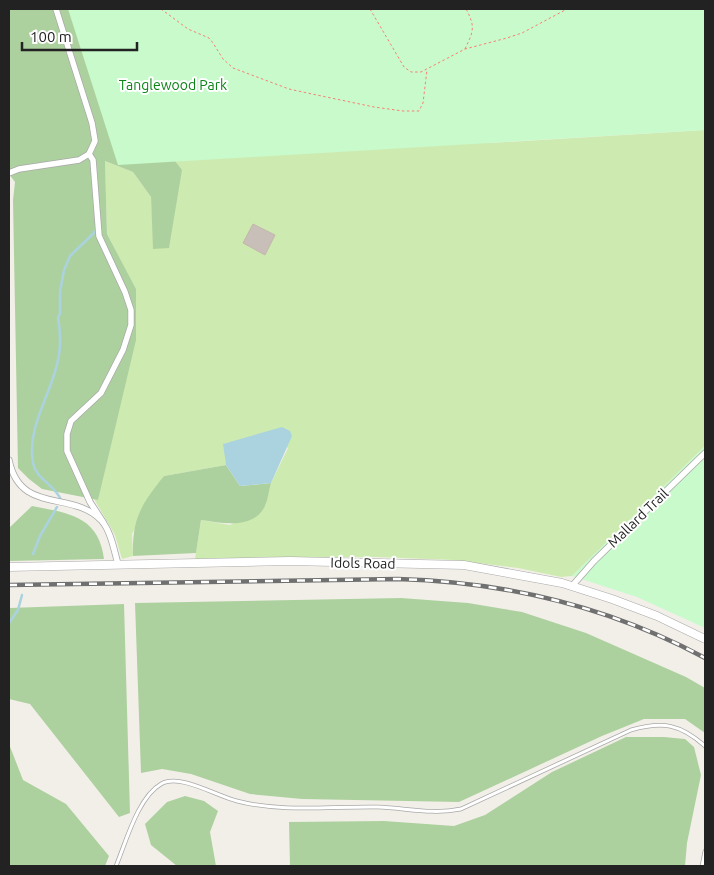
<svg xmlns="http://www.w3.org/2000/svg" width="714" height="875" font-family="Ubuntu,sans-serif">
<rect width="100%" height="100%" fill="#f2efe9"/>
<polygon fill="#cdebb0" points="705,130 705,446 572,576 561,577 518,568 454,560 376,557 195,559 201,520 230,525 265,506 271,483 288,448 259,435 224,444 226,465 164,476 132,534 133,556 122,559 115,535 94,499 98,500 136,290 107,234 105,161 133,172 151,197 154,249 160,142 490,143"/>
<g fill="#add19e">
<polygon points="9,9 81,9 160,142 182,170 169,248 153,249 151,197 133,172 105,161 107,234 136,289 136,340 98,500 42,489 29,479 18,468 13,200 15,182 9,174"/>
<path d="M226 465 240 486 271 483C269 490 268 499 265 506 253 530 223 523 201 520L196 553 133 556C132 518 141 505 164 476Z"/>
<path d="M32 506C68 513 99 516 104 559L9 561V528Z"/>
<polygon points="401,598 468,603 522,612 586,633 686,677 705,688 705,733 685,719 644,719 602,736 459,802 302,799 250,794 191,774 162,769 141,773 135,603"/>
<polygon points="124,604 130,813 119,817 30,704 9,699 9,608"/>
<polygon points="626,737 664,737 685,739 694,747 701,775 687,843 685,866 290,866 289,822 384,821 454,826 485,815 552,772"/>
<polygon points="9,744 23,780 66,804 109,856 105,866 9,866"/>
<polygon points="185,796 204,801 218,811 210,832 216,866 177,866 151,845 145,824 167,802"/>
</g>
<g fill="#c8facc">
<polygon points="68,9 705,9 705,130 118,165"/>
<polygon points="705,446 705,628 637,597 572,576"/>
</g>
<polygon fill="#aad3df" points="282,427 290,431 292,436 271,483 240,486 226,465 223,444"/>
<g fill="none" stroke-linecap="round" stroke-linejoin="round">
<g stroke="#aad3df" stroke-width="2.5">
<path d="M61 500C55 485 36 479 33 463 26 425 54 391 59 355 61 342 60 329 58 317L60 314V292L64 270 70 256 96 231"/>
<polyline points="33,554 40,536 57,507"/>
<polyline points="9,623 18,610 22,595"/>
</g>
</g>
<polygon fill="#c7bfb8" stroke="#c4b6ab" points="253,224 275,235 265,255 243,243"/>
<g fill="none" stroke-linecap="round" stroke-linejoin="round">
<g stroke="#a9a9a9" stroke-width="4.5">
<g id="service">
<path d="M116 866C126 842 138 797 161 784 180 773 216 796 237 801 283 813 331 806 378 807 406 808 433 815 461 809L631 730C663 721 680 724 705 746"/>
<polyline points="702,866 705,851"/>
</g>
</g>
<g stroke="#a9a9a9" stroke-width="7">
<g id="minor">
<polyline points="89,154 93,160 99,236 125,292 131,310 131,325 123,350 101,393 71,421 67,434 67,451 90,502 103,522"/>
<polyline points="9,173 19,169 79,160 89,154 95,141 92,123 56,9"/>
<path d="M9 460C20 515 72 490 101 520 111 531 114 550 118 564"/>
<polyline points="572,586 594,561 705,453"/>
</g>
</g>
<g stroke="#a9a9a9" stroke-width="9">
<polyline id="tertiary" points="9,567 290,561 464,565 562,583 612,599 657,616 705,639"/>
</g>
<g stroke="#fa8072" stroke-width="1" stroke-dasharray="2.5 2.5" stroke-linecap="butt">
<polyline points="161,9 188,29 209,38 213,43 223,59 233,68 289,89 312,94 374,107 403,111 419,111 423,103 427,70"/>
<polyline points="370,9 404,67 411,72 421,72 465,49 507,38 522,33 567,9"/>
<path d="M465 49C473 32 476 27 466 9"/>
</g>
<use href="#service" stroke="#fff" stroke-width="3"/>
<use href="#minor" stroke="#fff" stroke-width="5.5"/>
<use href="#tertiary" stroke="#fff" stroke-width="8"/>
<g stroke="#707070" stroke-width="4.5">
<path id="rail" d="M9 585 398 579C506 582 610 607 705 658"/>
</g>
<use href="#rail" stroke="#fff" stroke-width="2.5" stroke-dasharray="8" stroke-linecap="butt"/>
</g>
<g text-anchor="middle" stroke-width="4" stroke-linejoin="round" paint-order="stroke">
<g font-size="14" fill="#0c8416" stroke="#fff">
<text x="173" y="90">Tanglewood Park</text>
</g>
<g font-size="14" fill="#222" stroke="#fff">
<text transform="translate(638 518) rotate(-44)" y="5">Mallard Trail</text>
<text transform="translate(363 563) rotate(1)" y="5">Idols Road</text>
</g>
</g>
<rect width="714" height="875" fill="none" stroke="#222222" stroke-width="20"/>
<path d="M22 42v8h115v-8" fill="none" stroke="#222222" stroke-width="2.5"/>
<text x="30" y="42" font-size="15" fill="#222222" stroke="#ffffff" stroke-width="4" paint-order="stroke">100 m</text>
</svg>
